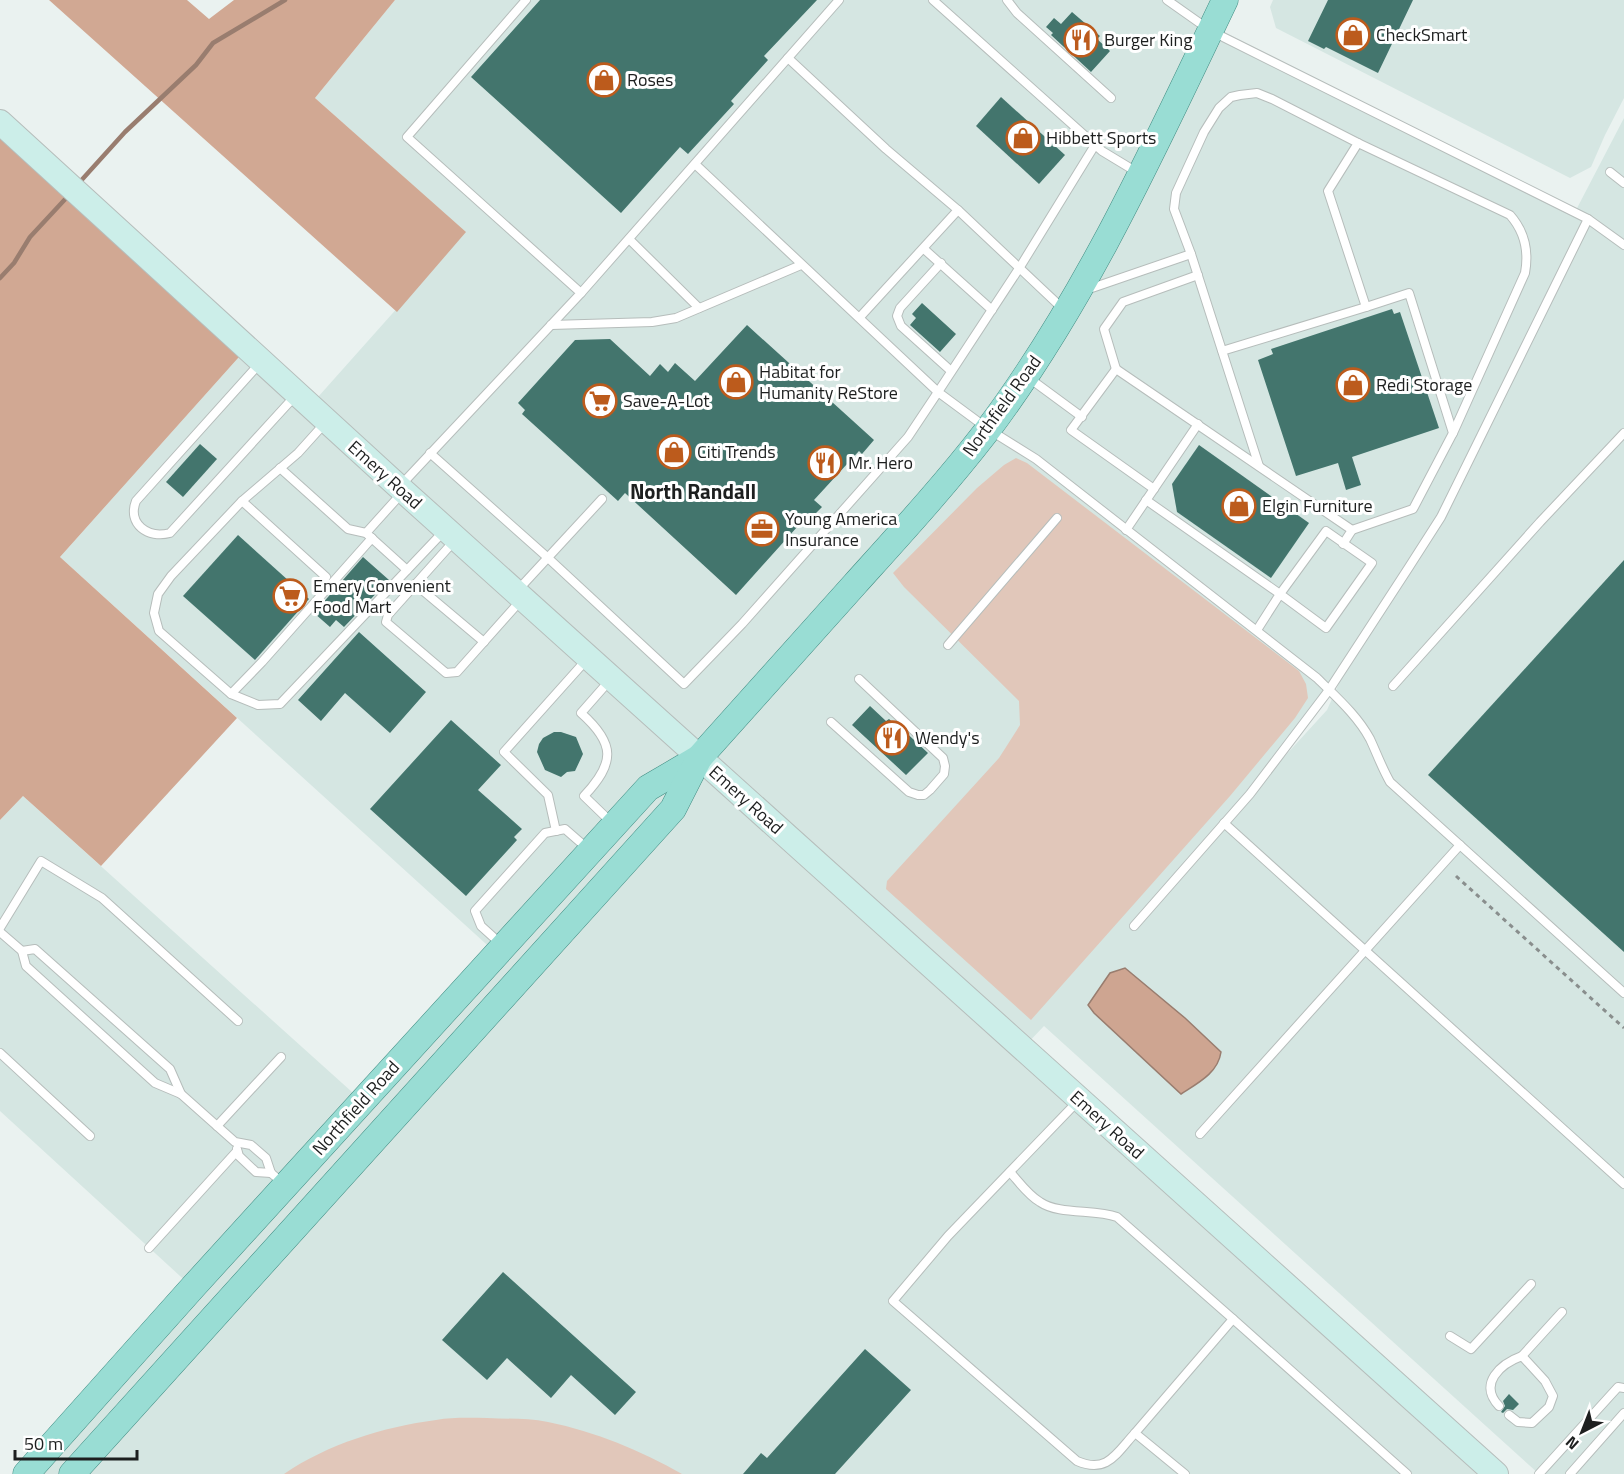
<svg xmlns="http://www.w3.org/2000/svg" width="1624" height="1474" font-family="'Titillium Web',sans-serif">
<rect width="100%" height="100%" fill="#eaf2f0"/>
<g fill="#d5e6e2" fill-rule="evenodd">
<path d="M395 0H1225L1211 31 1575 212 1624 118V1474H1539L1044 1026 1023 1048 1494 1474H25L192 1287 0 1111V820L23 796 362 1101 496 953 60 557 247 348 310 406 465 232 315 98ZM1348 663 1327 710 1252 792Z"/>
<polygon points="1273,0 1624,0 1624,98 1605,135 1591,167 1570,178 1276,28 1270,7"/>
</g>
<g fill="#e1c7ba">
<polygon points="1016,458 1027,463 1299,671 1306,684 1308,698 1295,718 1230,796 1031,1020 886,889 887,881 999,758 1020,725 1019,701 904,587 893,573 977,488 1004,465"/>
<path d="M487 1418C507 1419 528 1418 548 1422 596 1432 640 1450 682 1474H284C328 1444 383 1427 436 1420 453 1417 471 1418 487 1418Z"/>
</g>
<g fill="#d1a893">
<polygon points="49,0 187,0 209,19 234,0 395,0 315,98 466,232 397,312"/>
<polygon points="0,127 247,348 60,557 237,718 101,866 23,796 0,820"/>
</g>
<path fill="#cea591" stroke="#997d6f" stroke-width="1.5" d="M1125 968 1185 1018 1221 1052C1218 1073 1198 1083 1181 1094L1094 1013 1088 1005 1110 973Z"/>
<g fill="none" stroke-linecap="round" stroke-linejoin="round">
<g stroke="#997d6f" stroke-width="4.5">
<polyline points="78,184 125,132 196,65 213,43 285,0"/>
<polyline points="0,278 14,263 30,237 69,195"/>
</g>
</g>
<g fill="#43756d">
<polygon points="540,0 817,0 764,56 768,60 731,101 734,104 688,154 680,147 621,213 471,77"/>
<polygon points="1328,0 1413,0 1378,73 1326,47 1324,49 1308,41"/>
<polygon points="1072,12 1100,36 1097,39 1110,51 1091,72 1051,35 1053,33 1046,27 1054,18 1061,24"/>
<polygon points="1001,97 1065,155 1039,184 976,126"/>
<polygon points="922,303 956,334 940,352 910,325 916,318 912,314"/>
<polygon points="1392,309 1394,314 1400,312 1439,428 1352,457 1361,485 1346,490 1338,463 1296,476 1258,360 1273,354 1271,349"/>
<polygon points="747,325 874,440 862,454 859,451 814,500 822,507 810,519 807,516 736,595 625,493 618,501 522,414 525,410 518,403 575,340 610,339 650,376 660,364 668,372 675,363 695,381"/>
<polygon points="200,444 217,459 183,497 166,482"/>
<polygon points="1199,445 1309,523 1271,578 1177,512 1172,484"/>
<polygon points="238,535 309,599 255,660 183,596"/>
<polygon points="363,557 389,580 344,627 336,620 330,627 314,613"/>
<polygon points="1624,560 1624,952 1428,775"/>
<polygon points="359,632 426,692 390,733 345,693 321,721 298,700"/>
<polygon points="870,706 886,721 889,719 898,727 899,726 928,753 906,775 852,725"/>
<polygon points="451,720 501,765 478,790 522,829 514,837 517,840 466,896 370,809"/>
<polygon points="554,732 561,732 576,737 583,754 575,771 567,772 561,777 545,770 537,752 539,744 543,738"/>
<polygon points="503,1272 636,1392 615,1415 571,1375 551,1398 507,1358 487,1380 442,1340"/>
<polygon points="865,1349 911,1390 835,1474 743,1474 761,1453 767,1458"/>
<polygon points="1509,1394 1519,1404 1513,1410 1507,1409 1503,1413 1501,1412 1505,1406 1503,1401"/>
</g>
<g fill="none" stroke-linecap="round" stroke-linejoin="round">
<g stroke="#b6bdbb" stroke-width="10">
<g id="lane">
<polyline points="933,0 1102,151 1140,174"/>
<polyline points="1007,0 1017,13 1111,98"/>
<polyline points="1167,0 1211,31 1588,219 1624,245"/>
<polyline points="788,58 886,149 958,210 1063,309"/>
<path d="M1358 143 1510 215C1525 232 1529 251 1525 273L1453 433"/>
<path d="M1095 145 1020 267 938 392 988 429 1036 459 1317 678C1336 697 1357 715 1370 739 1377 754 1382 768 1390 782L1624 993"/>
<polyline points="1610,172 1624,183"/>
<polyline points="629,239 699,308"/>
<polyline points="924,249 992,310"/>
<polyline points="941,263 900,308 897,316 901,326 951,371"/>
<polyline points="1086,290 1191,254"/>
<polyline points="581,293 839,0"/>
<polyline points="860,317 958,210"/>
<polyline points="551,325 652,322 676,318 801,265"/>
<polyline points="1222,351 1366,307 1328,191 1358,143 1272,99 1257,93 1240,95 1231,97 1219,108 1204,132 1176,193 1174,209 1191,254 1259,466"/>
<path d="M261 362 136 501C127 524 148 539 170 533L295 396"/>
<polyline points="1116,369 1104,329 1123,302 1198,275"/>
<polyline points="1029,378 1082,417"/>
<polyline points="325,423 298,453 242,501 171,576 158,594 154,613 159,631 231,694 258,705 280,704 445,530"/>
<polyline points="430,453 547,557 684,684 742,624 908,437 938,392 695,164"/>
<polyline points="280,468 348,529 366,533 407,570"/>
<polyline points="401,485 581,293 407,137 526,0"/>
<polyline points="1154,489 1071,430 1116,369 1352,530 1343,544"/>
<polyline points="1146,500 1280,594 1257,630"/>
<polyline points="242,501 326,577"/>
<polyline points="1126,530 1198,424"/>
<polyline points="1352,530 1413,509 1453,433 1409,293 1366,307"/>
<polygon points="1326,531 1372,563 1326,628 1280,594"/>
<polyline points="366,533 402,493"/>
<polyline points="455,540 388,615 386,622 446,673 457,672 522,599"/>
<polyline points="415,584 484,642"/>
<polyline points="517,591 602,499"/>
<polyline points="948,645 1057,518"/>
<path d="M610 680 581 713C616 744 615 763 584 796L612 823"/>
<polyline points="1393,686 1540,522 1624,433"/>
<polyline points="231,694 262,662 372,538"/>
<polyline points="831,722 909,792 918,795 924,795 930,790 944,774 945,766 943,758 859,679"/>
<polyline points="1224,823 1624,1184"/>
<polyline points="556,831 548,795 504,752 588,658"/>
<polyline points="1134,926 1250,794 1329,690 1409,567 1441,517 1588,219"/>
<polyline points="0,928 41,861 102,898 238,1021"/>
<polyline points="0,932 22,951 26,966 155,1083 181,1094 235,1142 251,1145 266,1158 271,1173 284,1184"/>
<polyline points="502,945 481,926 475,911 545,833 565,829 588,849"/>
<polyline points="22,951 35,949 170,1069 181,1094"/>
<polyline points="0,1053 90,1136"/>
<path d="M1078 1101 948 1236 893 1301 1077 1461C1107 1474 1116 1454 1135 1433"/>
<polyline points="217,1126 281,1057"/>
<polyline points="1200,1134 1460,845"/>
<polyline points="237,1149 239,1156 256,1172 271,1173"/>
<path d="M1010 1172C1019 1182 1028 1195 1040 1202 1059 1215 1094 1209 1117 1217L1233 1319"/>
<polyline points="149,1248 237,1151"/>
<polyline points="1450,1336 1471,1349 1531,1284"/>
<polyline points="1522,1356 1562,1312"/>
<path d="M1499 1406C1478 1384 1500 1364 1522 1356L1545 1381 1553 1396 1549 1407 1532 1423 1518 1422 1509 1415"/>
<polyline points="1185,1474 1135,1433 1233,1319 1407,1474"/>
<polyline points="1539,1474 1618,1387 1624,1388"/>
<polyline points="1570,1474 1624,1413"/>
</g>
</g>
<g stroke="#b6bdbb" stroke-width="26">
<polyline id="secondary" points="0,122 399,487 1496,1474"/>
</g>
<g stroke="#418c82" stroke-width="27">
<g id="primary">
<polyline points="26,1474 193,1287 648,788 699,758"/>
<path d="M72 1474 673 809 699 758C751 700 803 642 855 584 900 534 945 485 986 432 1085 301 1154 148 1225 0"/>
</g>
</g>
<polyline stroke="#898e8d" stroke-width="3" stroke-dasharray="4.5 4.5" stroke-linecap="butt" points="1456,876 1624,1028"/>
<use href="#lane" stroke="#fff" stroke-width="8"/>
<use href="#secondary" stroke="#cceee9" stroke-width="24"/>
<use href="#primary" stroke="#99ddd4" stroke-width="26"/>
</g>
<defs>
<g id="shop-ring" transform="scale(1.725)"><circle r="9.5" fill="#fff" stroke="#bc5b1c" stroke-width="1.5"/><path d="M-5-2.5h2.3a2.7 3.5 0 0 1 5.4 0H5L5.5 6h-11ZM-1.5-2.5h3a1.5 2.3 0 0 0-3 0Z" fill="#bc5b1c"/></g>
<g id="restaurant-ring" transform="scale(1.725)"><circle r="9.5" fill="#fff" stroke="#bc5b1c" stroke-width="1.5"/><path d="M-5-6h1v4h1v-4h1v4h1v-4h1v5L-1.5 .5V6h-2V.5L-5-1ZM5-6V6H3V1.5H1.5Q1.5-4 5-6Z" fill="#bc5b1c"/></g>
<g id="supermarket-ring" transform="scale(1.725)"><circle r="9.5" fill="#fff" stroke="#bc5b1c" stroke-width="1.5"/><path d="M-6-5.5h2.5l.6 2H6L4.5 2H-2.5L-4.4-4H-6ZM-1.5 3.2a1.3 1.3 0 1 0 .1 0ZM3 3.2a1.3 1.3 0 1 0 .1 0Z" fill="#bc5b1c"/></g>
<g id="office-ring" transform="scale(1.725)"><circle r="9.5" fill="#fff" stroke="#bc5b1c" stroke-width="1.5"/><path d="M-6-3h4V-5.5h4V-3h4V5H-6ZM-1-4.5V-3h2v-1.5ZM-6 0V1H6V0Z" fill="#bc5b1c"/></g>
</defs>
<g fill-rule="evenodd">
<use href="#shop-ring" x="1353" y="35"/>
<use href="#restaurant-ring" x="1081" y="40"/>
<use href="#shop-ring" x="604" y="80"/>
<use href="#shop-ring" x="1023" y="138"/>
<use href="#shop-ring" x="736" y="382"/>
<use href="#shop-ring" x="1353" y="385"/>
<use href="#supermarket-ring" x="600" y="401"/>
<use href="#shop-ring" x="674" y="452"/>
<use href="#restaurant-ring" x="825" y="463"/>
<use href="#shop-ring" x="1239" y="506"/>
<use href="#office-ring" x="762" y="529"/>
<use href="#supermarket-ring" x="290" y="596"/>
<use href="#restaurant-ring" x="892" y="738"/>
</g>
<g text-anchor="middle" stroke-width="6" stroke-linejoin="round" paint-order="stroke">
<g font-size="18" fill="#1d1f1f" stroke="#fff" text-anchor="start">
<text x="1376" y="41">CheckSmart</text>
<text x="1104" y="46">Burger King</text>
<text x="627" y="86">Roses</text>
<text x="1046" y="144">Hibbett Sports</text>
<text x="759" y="378">Habitat for<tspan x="759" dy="21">Humanity ReStore</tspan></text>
<text x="1376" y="391">Redi Storage</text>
<text x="623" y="407">Save-A-Lot</text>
<text x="697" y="458">Citi Trends</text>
<text x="848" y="469">Mr. Hero</text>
<text x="1262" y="512">Elgin Furniture</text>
<text x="785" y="525">Young America<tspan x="785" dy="21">Insurance</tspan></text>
<text x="313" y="592">Emery Convenient<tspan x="313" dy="21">Food Mart</tspan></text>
<text x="915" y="744">Wendy's</text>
</g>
<g font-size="18" fill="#1d1f1f" stroke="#fff">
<text transform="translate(1002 406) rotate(-54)" y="6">Northfield Road</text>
<text transform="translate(385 475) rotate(42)" y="6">Emery Road</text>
<text transform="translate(746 800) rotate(42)" y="6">Emery Road</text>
<text transform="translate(356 1108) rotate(-48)" y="6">Northfield Road</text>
<text transform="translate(1107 1125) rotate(42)" y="6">Emery Road</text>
</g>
<g font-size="21" font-weight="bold" fill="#1d1f1f" stroke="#fff">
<text x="693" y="499">North Randall</text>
</g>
</g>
<g transform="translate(1582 1432) rotate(222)" stroke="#ffffff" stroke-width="4.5" paint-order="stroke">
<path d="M0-4.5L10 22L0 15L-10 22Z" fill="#1d1f1f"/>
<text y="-9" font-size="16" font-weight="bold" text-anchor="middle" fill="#1d1f1f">N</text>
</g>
<path d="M15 1450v9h122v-9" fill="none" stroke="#1d1f1f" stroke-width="3"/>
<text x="24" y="1450" font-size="18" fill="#1d1f1f" stroke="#ffffff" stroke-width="4.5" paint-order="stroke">50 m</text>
</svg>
